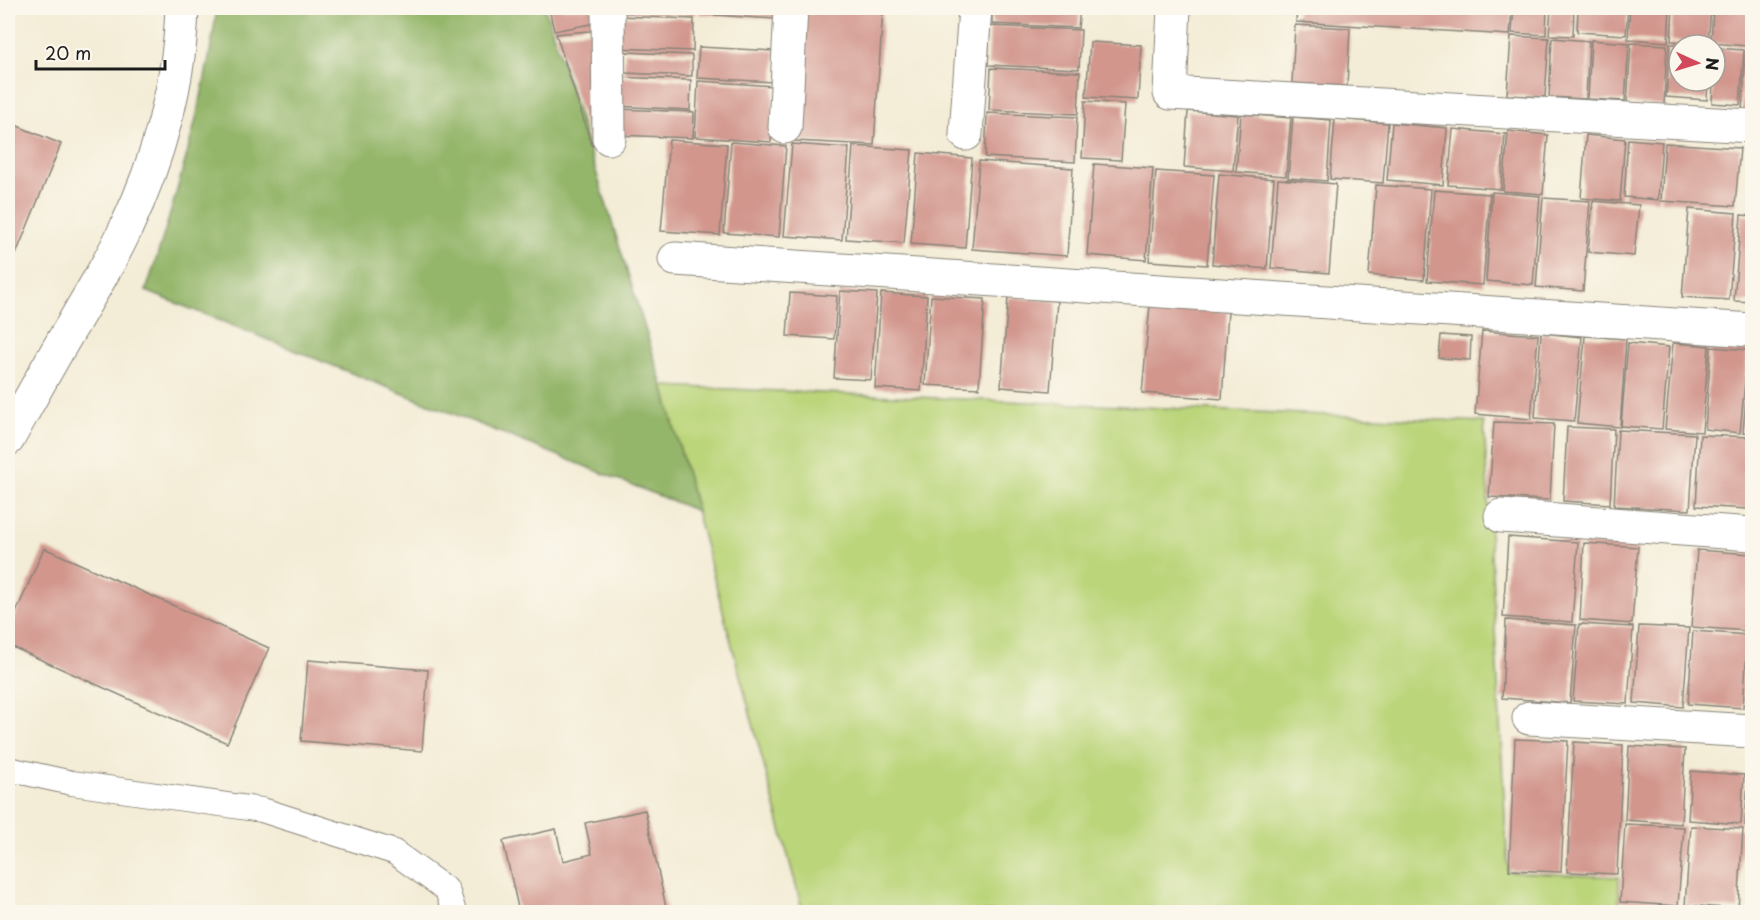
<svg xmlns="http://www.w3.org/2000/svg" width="1760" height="920" font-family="'Playpen Sans',sans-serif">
<rect width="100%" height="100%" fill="#fbf7ec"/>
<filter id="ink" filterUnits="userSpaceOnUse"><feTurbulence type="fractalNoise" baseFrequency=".0167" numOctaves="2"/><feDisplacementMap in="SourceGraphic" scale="12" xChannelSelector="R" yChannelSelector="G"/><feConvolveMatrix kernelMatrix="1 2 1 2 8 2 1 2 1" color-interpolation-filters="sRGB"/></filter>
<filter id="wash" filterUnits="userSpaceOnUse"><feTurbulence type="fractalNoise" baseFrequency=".008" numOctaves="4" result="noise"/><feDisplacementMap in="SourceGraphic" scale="24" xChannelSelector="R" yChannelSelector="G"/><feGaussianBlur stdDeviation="1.35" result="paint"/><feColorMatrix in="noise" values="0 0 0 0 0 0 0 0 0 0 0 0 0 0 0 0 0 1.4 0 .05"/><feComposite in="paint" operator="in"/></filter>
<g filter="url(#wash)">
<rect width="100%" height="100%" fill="#f3ecd6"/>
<polygon fill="#bbd57a" stroke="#6c784b" stroke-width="1.5" points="663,386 1484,422 1508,872 1619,877 1619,912 803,912"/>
<path fill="#94b66a" stroke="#586943" stroke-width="1.5" d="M217 8H545L663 386 697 511 146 291C176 198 204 104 217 8Z"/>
<g id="blocks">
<g fill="#d2968d">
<polygon points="549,8 599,8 602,22 554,31"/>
<polygon points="621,8 695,8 695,15 620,12"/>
<polygon points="700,8 777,8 776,19 699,14"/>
<polygon points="804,8 883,8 874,145 795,141"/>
<polygon points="992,8 1080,8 1078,28 992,24"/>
<polygon points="1297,8 1512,8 1510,35 1296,22"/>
<polygon points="1514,8 1547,8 1546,35 1512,33"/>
<polygon points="1551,8 1574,8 1573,36 1549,35"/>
<polygon points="1578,8 1628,8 1626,35 1577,32"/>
<polygon points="1630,8 1670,8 1668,42 1628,39"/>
<polygon points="1673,8 1711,8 1708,44 1671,41"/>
<polygon points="1713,8 1749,8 1747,46 1711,43"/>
<polygon points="616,16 694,19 693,51 614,48"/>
<polygon points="1751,19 1752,20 1752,47 1749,47"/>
<polygon points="1295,25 1350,28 1347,86 1292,83"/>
<polygon points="990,26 1081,30 1079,69 988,65"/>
<polygon points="601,30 606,141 592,146 556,34"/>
<polygon points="1511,36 1549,38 1545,97 1507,95"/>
<polygon points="1552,38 1589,41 1586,99 1549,97"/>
<polygon points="1591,40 1629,43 1625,101 1588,99"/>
<polygon points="1090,42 1141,45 1138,100 1086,97"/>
<polygon points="1631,43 1667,45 1664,105 1627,103"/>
<polygon points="1670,44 1679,44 1679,81 1708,81 1707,100 1666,97"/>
<polygon points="699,47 775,51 774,82 697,78"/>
<polygon points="1715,48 1744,50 1740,105 1712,103 1713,81 1715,81"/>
<polygon points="1746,51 1752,52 1752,111 1742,110"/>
<polygon points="625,52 692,55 692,76 624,73"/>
<polygon points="991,68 1080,72 1078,114 989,110"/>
<polygon points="616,77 691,80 690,110 615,106"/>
<polygon points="698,81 774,86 771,142 695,137"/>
<polygon points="1085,101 1125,104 1121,160 1082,158"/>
<polygon points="617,109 694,112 693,138 615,135"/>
<polygon points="1188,111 1238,115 1233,171 1184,167"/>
<polygon points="987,113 1077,117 1075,162 985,157"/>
<polygon points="1241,114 1291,118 1286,176 1236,172"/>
<polygon points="1293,117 1331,120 1327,181 1288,178"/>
<polygon points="1335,119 1388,123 1383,183 1330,179"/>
<polygon points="8,122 61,144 16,254 8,250"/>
<polygon points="1392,123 1447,128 1443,185 1387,180"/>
<polygon points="1453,129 1505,134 1501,189 1448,185"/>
<polygon points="1508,131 1548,135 1543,194 1503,191"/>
<polygon points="1586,135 1625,139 1620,201 1581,198"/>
<polygon points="1628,139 1662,142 1658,200 1624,197"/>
<polygon points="669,140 727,144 720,235 661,231"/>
<polygon points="731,142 786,146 779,237 724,233"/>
<polygon points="1665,143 1740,148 1735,206 1661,201"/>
<polygon points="792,144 849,148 842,240 784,236"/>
<polygon points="853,146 912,150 904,243 846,239"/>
<polygon points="918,153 972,158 965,248 911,244"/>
<polygon points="979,161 1073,168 1067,256 972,249"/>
<polygon points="1094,164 1153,168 1146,260 1087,255"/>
<polygon points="1156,171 1214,175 1207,265 1149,261"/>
<polygon points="1219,174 1274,179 1267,269 1212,264"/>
<polygon points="1278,179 1336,184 1329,273 1271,268"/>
<polygon points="1376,185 1431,189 1424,280 1369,275"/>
<polygon points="1434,190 1490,194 1483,285 1427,281"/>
<polygon points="1492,192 1540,196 1533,285 1486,281"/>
<polygon points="1543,198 1590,201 1583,291 1536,287"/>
<polygon points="1593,201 1639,205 1634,256 1588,252"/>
<polygon points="1689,209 1736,213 1729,300 1682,297"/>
<polygon points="1741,215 1752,216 1752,302 1734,301"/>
<polygon points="840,291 877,293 871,380 834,378"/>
<polygon points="790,293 837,296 834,339 787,336"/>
<polygon points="881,293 927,296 921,391 875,388"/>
<polygon points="931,296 985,299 979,388 925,385"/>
<polygon points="1008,297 1057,301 1050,391 1001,387"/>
<polygon points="1150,305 1228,312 1222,399 1142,393"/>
<polygon points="1482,331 1538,335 1531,419 1475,414"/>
<polygon points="1541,333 1582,337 1574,421 1535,418"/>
<polygon points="1441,335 1471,337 1470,360 1439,358"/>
<polygon points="1585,336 1626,339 1620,427 1577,423"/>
<polygon points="1628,343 1669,347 1662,429 1621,426"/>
<polygon points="1673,343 1709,346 1702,432 1665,429"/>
<polygon points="1711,347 1748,350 1740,433 1705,429"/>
<polygon points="1750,351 1752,351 1752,434 1743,433"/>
<polygon points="1494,422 1554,424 1550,500 1489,497"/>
<polygon points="1567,427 1614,429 1610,504 1563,501"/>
<polygon points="1618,430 1695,434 1690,510 1614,506"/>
<polygon points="1700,435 1752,437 1748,509 1696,506"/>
<polygon points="1508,537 1578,542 1572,622 1503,617"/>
<polygon points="1584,543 1638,547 1632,624 1580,620"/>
<polygon points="44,548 269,648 227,743 8,645 8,631"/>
<polygon points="1697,550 1752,554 1749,631 1691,627"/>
<polygon points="1506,620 1576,625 1570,703 1502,698"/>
<polygon points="1579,624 1633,627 1628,704 1573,701"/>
<polygon points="1639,626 1689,628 1683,707 1634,703"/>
<polygon points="1693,631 1748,635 1743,708 1688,704"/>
<polygon points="308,660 428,670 422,751 301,741"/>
<polygon points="1751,662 1752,662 1752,710 1747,710"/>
<polygon points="1515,739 1568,741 1561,872 1509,870"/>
<polygon points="1574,742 1623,745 1617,874 1567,872"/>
<polygon points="1629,746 1685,749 1681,824 1625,820"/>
<polygon points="1750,747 1752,747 1752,826 1745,825"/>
<polygon points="1691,771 1744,775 1741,824 1688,820"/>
<polygon points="645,810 667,912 519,912 503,841 556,829 563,861 592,854 585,823"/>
<polygon points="1625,824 1684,827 1678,906 1620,902"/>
<polygon points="1691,826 1743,829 1738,909 1685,905"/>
</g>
</g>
</g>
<g filter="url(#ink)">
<use href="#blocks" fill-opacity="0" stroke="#888479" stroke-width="1.5"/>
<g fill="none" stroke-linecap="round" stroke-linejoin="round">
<g stroke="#888479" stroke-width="26">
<polyline id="service" points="8,769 72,783 262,810 394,852 447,890 454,912"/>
</g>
<g stroke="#888479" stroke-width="35">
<g id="minor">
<polyline points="608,8 609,138"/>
<polyline points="1174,8 1170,93 1752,126"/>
<polyline points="785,127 791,8"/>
<polyline points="966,134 975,8"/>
<polyline points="675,259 1752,330"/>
<path d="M8 439C29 401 50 362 73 324 91 292 111 262 126 228 158 161 180 82 182 8"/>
<polyline points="1501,516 1752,534"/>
<polyline points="1529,718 1752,731"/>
</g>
</g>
<use href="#service" stroke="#fff" stroke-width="24"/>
<use href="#minor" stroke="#fff" stroke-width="33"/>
</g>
</g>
<rect width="1760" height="920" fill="none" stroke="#fbf7ec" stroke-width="30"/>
<g transform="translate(1697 63) rotate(94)"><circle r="28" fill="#fbf7ec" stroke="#a29f99" stroke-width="1.5"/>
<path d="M0-4.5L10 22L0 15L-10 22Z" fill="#d1495b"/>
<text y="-9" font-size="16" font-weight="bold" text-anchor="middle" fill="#1c1c1c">N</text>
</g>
<path d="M36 60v9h129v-9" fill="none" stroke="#1c1c1c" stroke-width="3"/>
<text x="45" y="60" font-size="18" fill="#1c1c1c" stroke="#fbf7ec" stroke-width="4.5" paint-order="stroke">20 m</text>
</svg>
